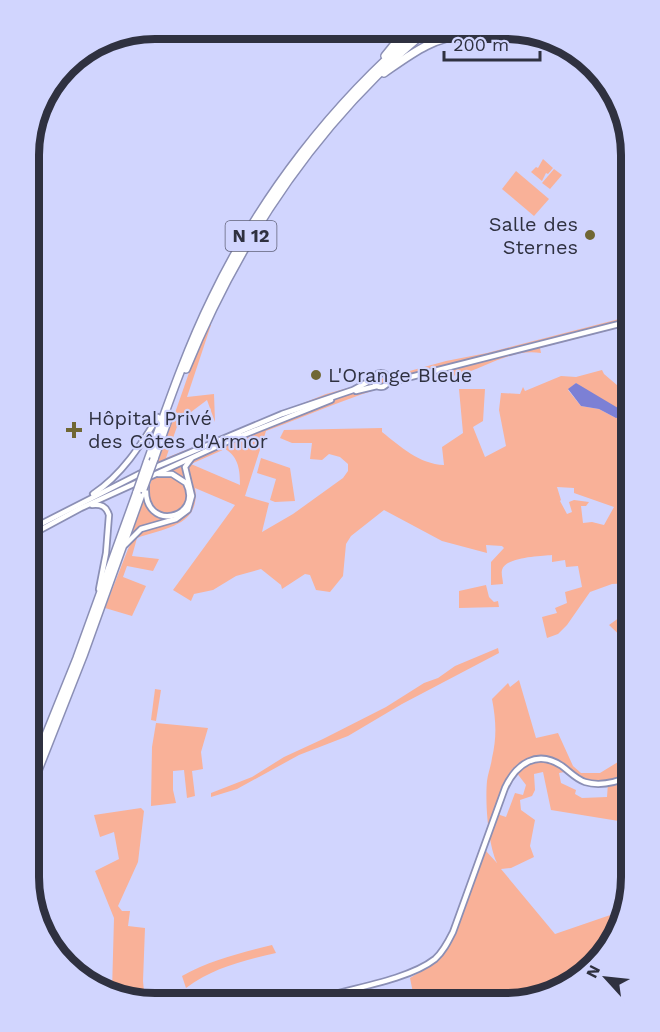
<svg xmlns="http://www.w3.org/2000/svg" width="660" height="1032" font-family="'Work Sans',sans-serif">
<rect width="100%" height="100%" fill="#d1d5fe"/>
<g fill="#f9b198" fill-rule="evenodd">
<polygon points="543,159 553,168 548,174 546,173 542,181 531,172 536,167 538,168"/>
<polygon points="554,169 562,175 550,189 542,183"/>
<polygon points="516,171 549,199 534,216 502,189"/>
<path d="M623 318 626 326 540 348 541 353C512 348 485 368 458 375 446 377 433 378 420 380L419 378C367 389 317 412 266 431L245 496 269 503 262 532 293 514 343 478 348 471V464L340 457 329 454 322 460 310 459 312 443H292L280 438 284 430 382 428V432C401 447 419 464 444 465L442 447 463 433 459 389H485L483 421 473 427 485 457 506 446 499 410 501 393 520 394 523 387 525 391 561 376 576 377 602 370 604 374 631 397V583L612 584 590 592 567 625 558 634 547 638 542 617 557 613 555 608 567 603 565 592 582 587 578 566 566 567 565 560 552 562V555C541 556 505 557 502 570 501 574 503 580 503 584L491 585V562L504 548 502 546 486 545 487 553 442 541 384 510 351 536 346 544 343 576 330 592 316 590 310 575 305 574 282 589 281 585 261 569 236 576 213 590 194 594 191 601 173 590 235 505 195 488C201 526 164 528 137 538L132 556 159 559 153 571 127 566 123 577 146 586 132 616 105 608 128 549 135 536 131 533 152 479 191 367 209 324 211 325 187 397 214 394 215 422 207 400 187 415 180 418 166 458 326 394 446 361 487 353ZM576 383 616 418 599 409 581 406 568 390ZM225 449C239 457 240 471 240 485L191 464ZM557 487 574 488V493L614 507 604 525 592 522 583 523 581 506H586L589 502 574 500 569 502 572 512 567 514 560 501 561 500Z"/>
<polygon points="261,458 290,468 295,501 275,502 270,500 276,479 257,473"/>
<polygon points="486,585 489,597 494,602 498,601 499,607 459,608 459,591"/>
<polygon points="623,615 629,622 631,621 631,646 609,625"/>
<polygon points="498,648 499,653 402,704 348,736 299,755 237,789 211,797 211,793 252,777 284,757 323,739 386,707 424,683 438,678 455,666"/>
<path d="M519 680 536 738 558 733 573 766 581 773H600L631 754V823L551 810 543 772 534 774 535 790 532 796 520 800 521 810 535 820 530 846 534 857 511 868 501 869 555 934 622 911 605 954 576 976 555 979 556 992 553 994 505 1003H415L410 978 440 959 455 934 486 851 497 863C488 844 485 802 487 781 488 773 491 766 492 758 497 737 496 720 492 699L508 683 510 687ZM513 768 526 785 523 795 515 793 506 817 494 813 504 783ZM570 771 585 779 608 783 607 797 582 798 575 794 576 790 561 783 559 773Z"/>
<polygon points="155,689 161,690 156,721 151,720"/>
<polygon points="156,723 208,728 201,752 203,769 192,771 195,796 187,798 184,770 173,771 173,790 176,803 151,806 152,747"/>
<polygon points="141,808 144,811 138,862 118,906 122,911 130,911 128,926 145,928 143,981 145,1002 138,1002 112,991 114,918 95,871 119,859 114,832 100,837 94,815"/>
<path d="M272 945 276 953C245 960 212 968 186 988L182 976C211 960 240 953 272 945Z"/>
</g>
<polygon fill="#7c80d5" points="576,383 623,411 620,417 616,418 599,409 581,406 568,389"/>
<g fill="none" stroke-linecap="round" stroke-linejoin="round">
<g stroke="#8b8fb5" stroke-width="8">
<g id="secondary">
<circle cx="381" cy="380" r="7"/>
<polyline points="387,383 631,321"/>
<polyline points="356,391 377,386"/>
<polyline points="236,438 331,400"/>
<path d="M146 487C143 533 204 519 186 483L172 474H158"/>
<path d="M93 494C122 475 140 446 158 417"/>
<path d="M92 505C101 504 106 506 109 515L106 553 99 589"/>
<polyline points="29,530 139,474 282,414 353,390 373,379"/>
<polyline points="29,536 81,508 233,439 239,434"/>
<polyline points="125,545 141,529 176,519 188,510 192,496 185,467 191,459"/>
<path d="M302 1003C339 990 406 982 435 959 443 952 448 942 453 932L505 788C516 764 537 749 562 766 570 772 576 779 585 782 601 787 617 782 631 776"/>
</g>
</g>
<g stroke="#8b8fb5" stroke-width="10">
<g id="highway">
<polyline points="385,56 406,30"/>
<path d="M384 73C410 55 434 36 466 35"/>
<path d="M186 369C239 239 318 121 427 30"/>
<polyline points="154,459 169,416"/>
<path d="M147 463C167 407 186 351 212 298 261 196 333 103 419 30"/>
<polyline points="29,777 77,658 137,492"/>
<polyline points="29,793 83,656 143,489"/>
</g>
</g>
<use href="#secondary" stroke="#fff" stroke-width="4.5"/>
<use href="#highway" stroke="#fff" stroke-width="7"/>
<g stroke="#8b8fb5" stroke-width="10" stroke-linecap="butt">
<g id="highway-bridge">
<polyline points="143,489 154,459"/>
<polyline points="137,492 147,463"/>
</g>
</g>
<use href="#highway-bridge" stroke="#fff" stroke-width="7"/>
</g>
<g fill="#706734" stroke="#d1d5fe" stroke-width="2">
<circle cx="590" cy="235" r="6"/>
<circle cx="316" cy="375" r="6"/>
<path d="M71 421h6v6h6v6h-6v6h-6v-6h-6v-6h6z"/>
</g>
<g text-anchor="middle" stroke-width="4.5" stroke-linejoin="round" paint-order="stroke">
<rect fill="#d1d5fe" stroke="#606279" stroke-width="1.5" x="225.5" y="221" width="51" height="30" rx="4.5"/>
<g font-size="18" font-weight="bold" fill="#2f3140">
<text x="251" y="242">N 12</text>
</g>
<g font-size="20" fill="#2f3140" stroke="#d1d5fe" text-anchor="start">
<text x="578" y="231" text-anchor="end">Salle des<tspan x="578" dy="23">Sternes</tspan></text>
<text x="328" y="382">L'Orange Bleue</text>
<text x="88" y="425">Hôpital Privé<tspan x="88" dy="23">des Côtes d'Armor</tspan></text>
</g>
</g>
<path d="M0 0H660V1032H0ZM155 39H505A116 116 0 0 1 621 155V877A116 116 0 0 1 505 993H155A116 116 0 0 1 39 877V155A116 116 0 0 1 155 39Z" fill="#d1d5fe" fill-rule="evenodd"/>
<path fill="none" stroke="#2f3140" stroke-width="8" d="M155 39H505A116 116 0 0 1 621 155V877A116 116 0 0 1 505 993H155A116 116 0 0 1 39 877V155A116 116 0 0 1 155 39Z"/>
<g transform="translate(606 978) rotate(297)" stroke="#d1d5fe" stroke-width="4.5" paint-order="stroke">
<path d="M0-4.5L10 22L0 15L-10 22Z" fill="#2f3140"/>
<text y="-9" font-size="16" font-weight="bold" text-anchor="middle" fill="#2f3140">N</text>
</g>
<path d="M444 51v9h96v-9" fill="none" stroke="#2f3140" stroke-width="3"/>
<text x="453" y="51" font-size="18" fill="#2f3140" stroke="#d1d5fe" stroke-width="4.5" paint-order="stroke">200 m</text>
</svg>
